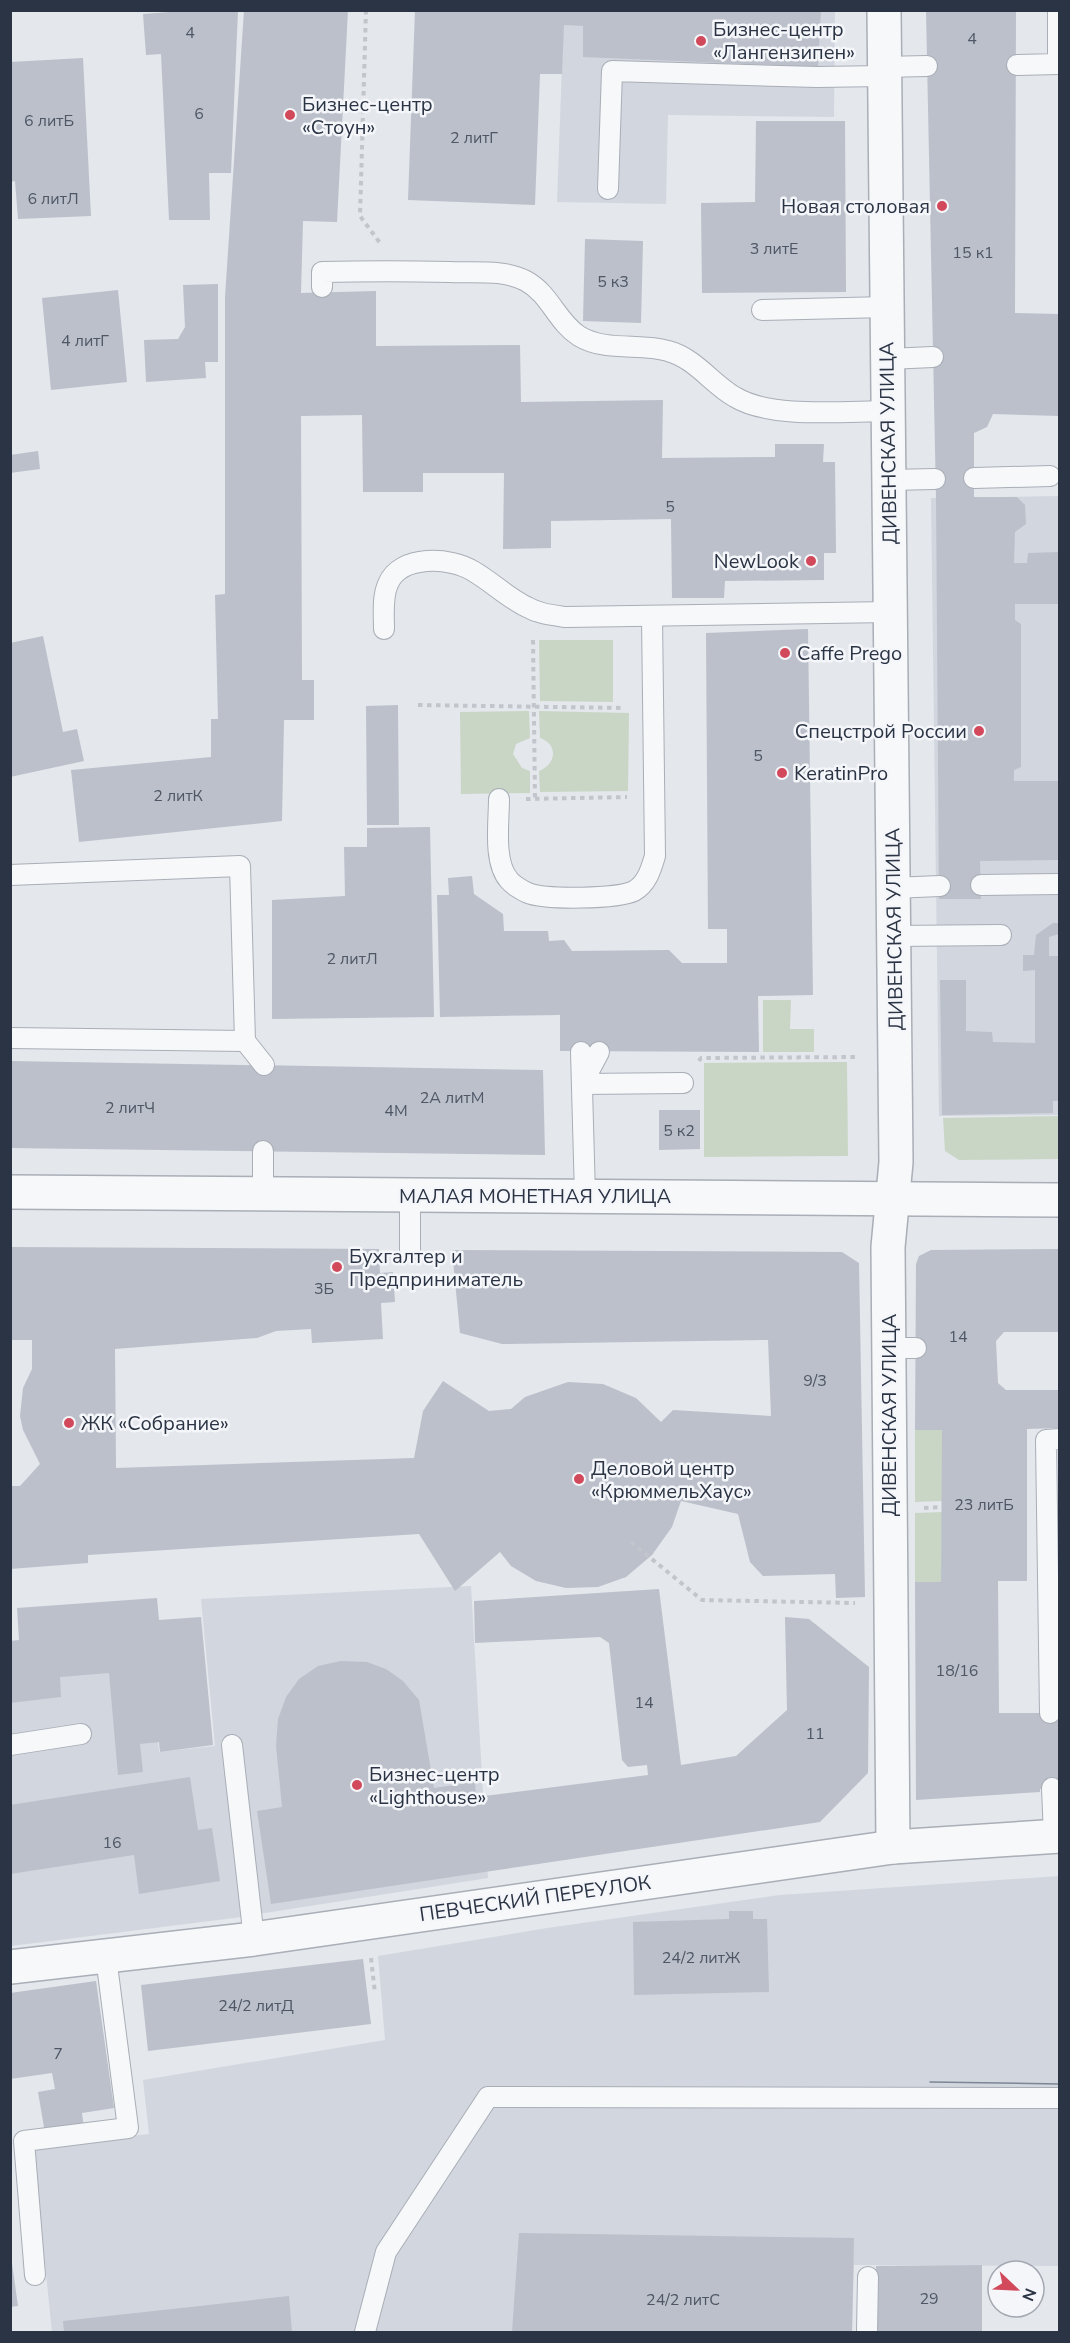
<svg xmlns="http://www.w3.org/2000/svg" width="1070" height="2343" font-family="'Nunito Sans',sans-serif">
<rect width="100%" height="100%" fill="#e4e7ec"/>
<g fill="#d2d6de">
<polygon points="564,11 835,11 834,117 668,115 666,204 557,202"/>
<polygon points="1059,496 1059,1115 939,1116 931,498"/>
<polygon points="471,1586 488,1878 234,1918 11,1946 11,1642 149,1631 159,1752 215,1746 201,1599"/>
<polygon points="1059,1876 1059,2266 854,2265 852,2332 49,2332 52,2332 33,2147 149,2134 143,2080 385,2040 378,1956 547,1928 780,1895"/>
</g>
<g fill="#c9d6c5">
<polygon points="539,640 613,640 613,702 540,701"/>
<polygon points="529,711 530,738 516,744 513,754 522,768 530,771 530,793 461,794 460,712"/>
<path d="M539 711 629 713 628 791 540 792 539 771C557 764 558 744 540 738Z"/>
<polygon points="763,1000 791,1000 790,1029 814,1029 814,1052 763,1052"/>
<polygon points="847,1062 848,1156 704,1157 704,1063"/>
<polygon points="1059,1116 1059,1159 959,1160 945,1151 943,1118"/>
<polygon points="915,1430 942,1430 942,1501 915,1502"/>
<polygon points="942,1512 941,1582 915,1582 915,1513"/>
</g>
<g fill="#bbc0ca">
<polygon points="197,10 238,10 231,173 209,173 210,220 169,220 161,54 146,55 143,14"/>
<polygon points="244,10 348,10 337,222 303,221 301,293 376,291 376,346 520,345 521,402 663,400 662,458 775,457 775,444 824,444 823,462 835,462 836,553 824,553 824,580 725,581 724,598 672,598 671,519 551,521 551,548 503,549 504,473 423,473 423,492 363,492 362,415 301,416 302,680 314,680 314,720 284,720 282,821 79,842 71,770 211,757 211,719 218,719 215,595 225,594 225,297"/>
<polygon points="415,10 821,10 818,67 583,57 583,26 564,25 562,74 540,74 535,205 408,200"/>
<polygon points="926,10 1016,10 1015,313 1059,314 1059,416 993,414 987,427 974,433 974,497 1017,497 1025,505 1026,524 1015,532 1014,563 1027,563 1028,553 1059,552 1059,604 1015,604 1015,620 1021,624 1021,767 1014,770 1014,781 1059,781 1059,860 980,861 981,899 939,899 936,498"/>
<polygon points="83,58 91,216 18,219 15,181 10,182 10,62"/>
<polygon points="756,121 845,121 846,292 702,293 701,203 755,202"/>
<polygon points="585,239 643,241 641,323 583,321"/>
<polygon points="218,284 218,362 205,362 206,378 146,382 144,340 178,339 185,327 183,285"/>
<polygon points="118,290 127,382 51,390 42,298"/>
<polygon points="38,451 40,469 10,473 10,455"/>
<polygon points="808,629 813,995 758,996 759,1052 560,1051 560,1015 440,1017 437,895 449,895 448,878 472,876 474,894 503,914 504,931 548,931 549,941 564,940 572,951 669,950 682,963 727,963 727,929 708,929 706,633"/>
<polygon points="43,636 63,732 77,729 84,761 10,777 10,643"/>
<polygon points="398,705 399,825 367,825 366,706"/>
<polygon points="430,827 434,1017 272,1019 272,900 345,896 344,847 367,847 367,828"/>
<polygon points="1053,923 1059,923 1059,934 1049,937 1049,956 1059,956 1059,1101 1053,1101 1053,1113 942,1115 940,980 966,980 966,1031 992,1032 993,1042 1035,1043 1035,970 1023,971 1023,955 1034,955 1036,935"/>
<polygon points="10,1061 543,1070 545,1155 10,1148"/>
<polygon points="659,1110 700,1110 700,1149 659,1150"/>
<polygon points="10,1247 379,1249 380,1273 393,1272 395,1302 381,1303 383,1339 312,1343 311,1329 276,1331 257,1338 115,1349 116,1468 414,1458 423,1411 443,1381 489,1411 511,1409 525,1397 568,1382 603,1384 636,1398 661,1422 673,1410 771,1416 768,1340 502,1344 460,1333 452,1250 842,1252 859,1263 865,1597 836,1598 835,1574 763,1576 750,1562 738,1514 681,1501 672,1527 652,1555 626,1577 598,1587 566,1588 536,1581 511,1566 500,1552 455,1591 419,1534 88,1555 88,1563 10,1569 10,1486 20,1486 40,1464 23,1430 20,1416 23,1388 32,1369 32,1340 10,1340"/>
<polygon points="1059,1249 1059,1332 1004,1332 996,1341 998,1383 1006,1390 1059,1390 1059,1428 1027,1429 1027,1581 998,1581 999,1713 1059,1713 1059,1788 1040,1789 1040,1792 916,1800 915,1582 941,1582 942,1430 915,1430 916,1264 919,1256 931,1250"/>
<polygon points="659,1589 681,1765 736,1756 787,1710 785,1617 809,1619 869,1667 868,1773 820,1822 271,1904 257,1811 282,1807 276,1746 278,1719 286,1697 299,1679 318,1666 341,1661 367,1662 386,1669 403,1681 419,1700 434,1788 475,1782 476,1797 648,1775 647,1765 628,1767 622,1760 609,1643 600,1637 475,1643 474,1601"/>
<polygon points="157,1598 159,1620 201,1617 213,1745 160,1752 159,1742 140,1744 143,1772 118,1775 109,1673 60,1677 61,1697 10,1703 10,1641 19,1640 17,1608"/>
<polygon points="190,1777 198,1830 212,1828 220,1881 139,1894 134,1855 10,1874 10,1805"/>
<polygon points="729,1911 753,1911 753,1919 767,1919 769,1992 634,1995 633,1922 729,1919"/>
<polygon points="363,1959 371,2024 148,2051 141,1985"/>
<polygon points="96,1981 114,2108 82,2113 84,2128 45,2133 38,2092 55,2089 52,2073 10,2079 10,1993"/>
<polygon points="519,2233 854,2238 852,2332 512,2332"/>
<polygon points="10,2249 18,2306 10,2307"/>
<polygon points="982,2265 982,2332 876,2332 876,2266"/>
<polygon points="289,2296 292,2332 64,2332 63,2321"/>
</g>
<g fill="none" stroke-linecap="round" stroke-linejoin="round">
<g stroke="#a9aeb7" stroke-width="22">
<g id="service">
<polyline points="1017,65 1058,64 1058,10"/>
<polyline points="884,67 927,66"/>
<polyline points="608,189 612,71 817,77 884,76"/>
<path d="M322 287V272C365 271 407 271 450 272 474 273 504 269 526 281 550 294 557 322 579 336 605 352 640 343 668 351 695 358 712 384 735 397 771 419 845 411 888 411"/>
<polyline points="762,310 887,307"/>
<polyline points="888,359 933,357"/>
<polyline points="974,478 1050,476"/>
<polyline points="889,480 935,479"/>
<path d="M384 629C384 615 382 597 388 584 400 554 451 557 473 571 492 582 508 598 527 607 539 614 552 615 566 617L890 612"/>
<path d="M499 799C499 822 493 862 509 880 513 885 523 891 528 893 546 900 617 899 634 891 647 884 651 869 655 856L652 617"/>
<polyline points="10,875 240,866 245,1041 264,1065"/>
<polyline points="981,885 1060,884"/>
<polyline points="893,888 940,886"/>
<polyline points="894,936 1001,935"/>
<polyline points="10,1038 245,1041"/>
<polyline points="581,1052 585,1196"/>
<polyline points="599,1052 582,1084 683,1083"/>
<polyline points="263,1194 263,1151"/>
<polyline points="410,1195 410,1250"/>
<polyline points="889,1348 916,1348"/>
<polyline points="1050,1713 1046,1440 1060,1439"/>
<polyline points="10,1745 81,1734"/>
<polyline points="232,1745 254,1939"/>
<polyline points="1052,1788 1054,1836"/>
<polyline points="35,2275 24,2141 128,2128 106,1957"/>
<polyline points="365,2332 386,2252 488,2097 1060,2098"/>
<polyline points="867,2332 868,2277"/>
</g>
</g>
<g stroke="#a9aeb7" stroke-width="36">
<g id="minor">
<polyline points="884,10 896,1162 888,1247 893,1847"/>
<polyline points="10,1192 1060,1200"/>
<polyline points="10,1967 254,1939 893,1847 1060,1836"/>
</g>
</g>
<g stroke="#c2c5cb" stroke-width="4" stroke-dasharray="4.5 4.5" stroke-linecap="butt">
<polyline points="366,10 360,216 380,243"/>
<polyline points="533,640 535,798"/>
<polyline points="418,705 625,708"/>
<polyline points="526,799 627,797"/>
<polyline points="699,1061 701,1058 858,1057"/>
<polyline points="924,1508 942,1507"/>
<polyline points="631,1542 702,1600 855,1603"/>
<polyline points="371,1958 375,1993"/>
</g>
<use href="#service" stroke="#f7f8fa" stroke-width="20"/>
<use href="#minor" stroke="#f7f8fa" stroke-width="33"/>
<polyline stroke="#7d8696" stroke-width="1.5" points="930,2082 1060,2084"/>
</g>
<g fill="#d1495b" stroke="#f4f6f9" stroke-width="2">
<circle cx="701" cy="41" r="6"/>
<circle cx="290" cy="115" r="6"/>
<circle cx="942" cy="206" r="6"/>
<circle cx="811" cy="561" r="6"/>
<circle cx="785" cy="653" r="6"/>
<circle cx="979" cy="731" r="6"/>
<circle cx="782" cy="773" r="6"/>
<circle cx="337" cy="1267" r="6"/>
<circle cx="69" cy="1423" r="6"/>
<circle cx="579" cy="1479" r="6"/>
<circle cx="357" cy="1785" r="6"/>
</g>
<g text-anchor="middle" stroke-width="5" stroke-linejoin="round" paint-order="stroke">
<g font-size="16" fill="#4f5766">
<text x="190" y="38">4</text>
<text x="972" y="44">4</text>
<text x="199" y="119">6</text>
<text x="49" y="126">6 литБ</text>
<text x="474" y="143">2 литГ</text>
<text x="53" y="204">6 литЛ</text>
<text x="774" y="254">3 литЕ</text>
<text x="973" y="258">15 к1</text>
<text x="613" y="287">5 к3</text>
<text x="85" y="346">4 литГ</text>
<text x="670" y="512">5</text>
<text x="758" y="761">5</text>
<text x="178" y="801">2 литК</text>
<text x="352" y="964">2 литЛ</text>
<text x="452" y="1103">2А литМ</text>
<text x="130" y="1113">2 литЧ</text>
<text x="396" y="1116">4М</text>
<text x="679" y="1136">5 к2</text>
<text x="324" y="1294">3Б</text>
<text x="958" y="1342">14</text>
<text x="815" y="1386">9/3</text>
<text x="984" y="1510">23 литБ</text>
<text x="957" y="1676">18/16</text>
<text x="644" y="1708">14</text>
<text x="815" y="1739">11</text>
<text x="112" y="1848">16</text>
<text x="701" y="1963">24/2 литЖ</text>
<text x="256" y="2011">24/2 литД</text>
<text x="58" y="2059">7</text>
<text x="929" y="2304">29</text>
<text x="683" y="2305">24/2 литС</text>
</g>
<g font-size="20" fill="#2b3445" stroke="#f4f6f9" text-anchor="start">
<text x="713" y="36">Бизнес-центр<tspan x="713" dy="23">«Лангензипен»</tspan></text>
<text x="302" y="111">Бизнес-центр<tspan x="302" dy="23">«Стоун»</tspan></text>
<text x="930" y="213" text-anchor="end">Новая столовая</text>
<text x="799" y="568" text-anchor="end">NewLook</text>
<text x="797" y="660">Caffe Prego</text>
<text x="967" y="738" text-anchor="end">Спецстрой России</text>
<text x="794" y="780">KeratinPro</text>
<text x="349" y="1263">Бухгалтер и<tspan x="349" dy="23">Предприниматель</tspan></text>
<text x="81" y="1430">ЖК «Собрание»</text>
<text x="591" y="1475">Деловой центр<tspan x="591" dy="23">«КрюммельХаус»</tspan></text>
<text x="369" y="1781">Бизнес-центр<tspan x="369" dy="23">«Lighthouse»</tspan></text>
</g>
<g font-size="20" fill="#2b3445" stroke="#f4f6f9">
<text transform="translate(888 443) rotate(-91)" y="7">ДИВЕНСКАЯ УЛИЦА</text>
<text transform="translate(894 929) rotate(-91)" y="7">ДИВЕНСКАЯ УЛИЦА</text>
<text x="535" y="1203">МАЛАЯ МОНЕТНАЯ УЛИЦА</text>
<text transform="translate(889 1415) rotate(-90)" y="7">ДИВЕНСКАЯ УЛИЦА</text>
<text transform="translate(535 1898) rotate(-8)" y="7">ПЕВЧЕСКИЙ ПЕРЕУЛОК</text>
</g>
</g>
<rect width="1070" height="2343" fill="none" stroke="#2b3445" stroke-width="24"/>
<g transform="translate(1016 2289) rotate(113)"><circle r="28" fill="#f4f6f9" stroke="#a4a8b1" stroke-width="1.5"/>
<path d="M0-4.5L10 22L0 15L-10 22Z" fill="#d1495b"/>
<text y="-9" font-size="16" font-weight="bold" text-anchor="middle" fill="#2b3445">N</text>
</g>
</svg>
